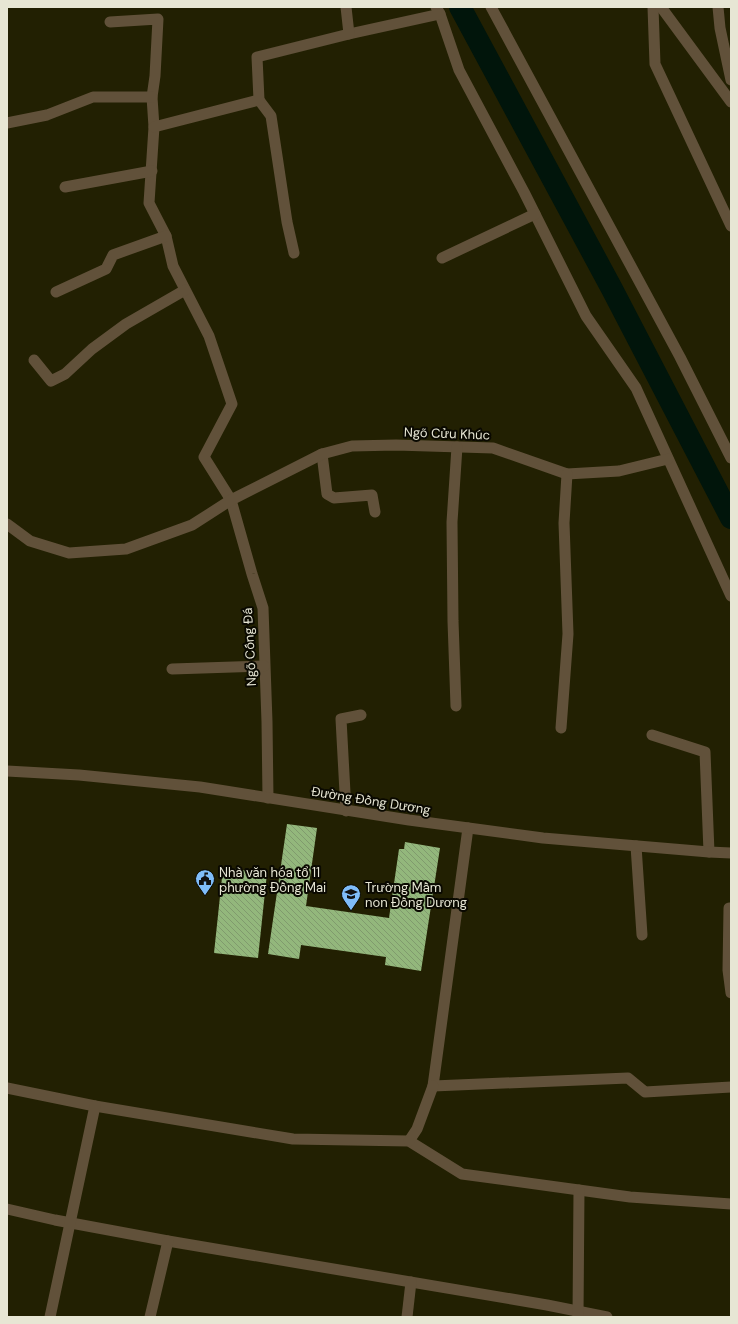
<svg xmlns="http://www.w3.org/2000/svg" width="738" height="1324" font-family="'DM Sans',sans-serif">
<defs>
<pattern id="building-back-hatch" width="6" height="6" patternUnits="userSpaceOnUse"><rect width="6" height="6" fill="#93b77c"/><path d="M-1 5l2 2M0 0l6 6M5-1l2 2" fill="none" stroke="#809a6d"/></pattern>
</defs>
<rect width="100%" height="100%" fill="#222002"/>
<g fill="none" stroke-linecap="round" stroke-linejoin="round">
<polyline stroke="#01150b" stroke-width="22" points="460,7 612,289 731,518"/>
</g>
<g fill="url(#building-back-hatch)">
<polygon points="287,824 317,828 306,906 389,918 399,849 404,849 405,842 440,848 421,971 385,965 386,957 301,945 299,959 268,954"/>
<polygon points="223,868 267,873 258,958 214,953"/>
</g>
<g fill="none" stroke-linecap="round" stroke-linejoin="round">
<g stroke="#61513a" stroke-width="11">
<polyline points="436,7 440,14 459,70 524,192 586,316 636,388 731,596"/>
<polyline points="491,7 680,357 731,458"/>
<polyline points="653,7 655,64 731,226"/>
<polyline points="110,22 158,19 155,76 152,97 154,127 149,203 166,236 173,266 209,336 232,404 204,457 231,500 252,574 263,608 267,722 268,798"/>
<polyline points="349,34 440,14"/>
<polyline points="259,100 271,116 287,222 294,253"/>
<polyline points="7,123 47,115 93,97 152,97"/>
<polyline points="154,127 259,100 257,57 349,34 346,7"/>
<polyline points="65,187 152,171"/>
<polyline points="442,258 535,214"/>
<polyline points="56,292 106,269 113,255 166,236"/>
<polyline points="34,360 51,381 65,374 92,349 126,324 185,290"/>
<polyline points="322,454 327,494 334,498 372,495 375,512"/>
<polyline points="7,524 30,541 69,553 126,549 192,525 231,500 322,454 352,446 396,445 493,448 567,474 619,471 668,459"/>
<polyline points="172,669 264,666"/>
<polyline points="456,706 453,621 452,522 457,447"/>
<polyline points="561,728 568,634 564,523 567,474"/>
<polyline points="652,735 705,752 709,852"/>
<polyline points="346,811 341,719 361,715"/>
<polyline points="468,828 433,1086 628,1078 645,1092 731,1087"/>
<polyline points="636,846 642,935"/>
<polyline points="731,908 729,908 728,970 731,993"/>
<polyline points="7,1088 95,1106 293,1139 409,1141 462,1174 630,1197 731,1204"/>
<polyline points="409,1141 417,1129 433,1086"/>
<polyline points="7,1209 55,1220 168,1241 547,1305 607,1317"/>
<polyline points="50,1317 95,1106"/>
<polyline points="150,1317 168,1241"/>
<polyline points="407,1317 411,1282"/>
<polyline points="578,1317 579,1190"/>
</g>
<g stroke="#61513a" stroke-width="11">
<polyline points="661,7 731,102"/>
<polyline points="7,771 79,775 200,787 409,820 543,838 709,852 731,853"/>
</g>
<polyline stroke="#61513a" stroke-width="11" points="718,7 720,28 731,80"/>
</g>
<defs>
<g id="civic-pin" transform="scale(1)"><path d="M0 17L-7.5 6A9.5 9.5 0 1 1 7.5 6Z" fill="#7fbdfa" stroke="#0a0901"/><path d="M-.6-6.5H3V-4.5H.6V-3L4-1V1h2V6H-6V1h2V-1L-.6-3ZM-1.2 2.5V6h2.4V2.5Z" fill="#111"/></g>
<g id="school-pin" transform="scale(1)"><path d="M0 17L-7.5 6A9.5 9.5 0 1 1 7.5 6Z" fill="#7fbdfa" stroke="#0a0901"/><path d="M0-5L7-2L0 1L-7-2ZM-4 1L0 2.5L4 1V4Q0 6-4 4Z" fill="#111"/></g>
</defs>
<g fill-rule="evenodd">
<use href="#civic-pin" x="205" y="879"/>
<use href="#school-pin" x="351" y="894"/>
</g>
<g text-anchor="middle" stroke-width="4" stroke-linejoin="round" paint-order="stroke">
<g font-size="13" fill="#e7e6d4" stroke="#0a0901">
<text transform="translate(447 433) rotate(2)" y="5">Ngõ Cửu Khúc</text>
<text transform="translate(249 647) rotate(-93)" y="5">Ngõ Cống Đá</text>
<text transform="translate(371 800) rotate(9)" y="5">Đường Đồng Dương</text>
</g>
<g font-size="13" fill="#e7e6d4" stroke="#0a0901" text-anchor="start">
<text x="219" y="877">Nhà văn hóa tổ 11<tspan x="219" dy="15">phường Đồng Mai</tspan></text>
<text x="365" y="892">Trường Mầm<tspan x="365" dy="15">non Đồng Dương</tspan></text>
</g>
</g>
<rect width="738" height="1324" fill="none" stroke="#e7e6d4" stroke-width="16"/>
</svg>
